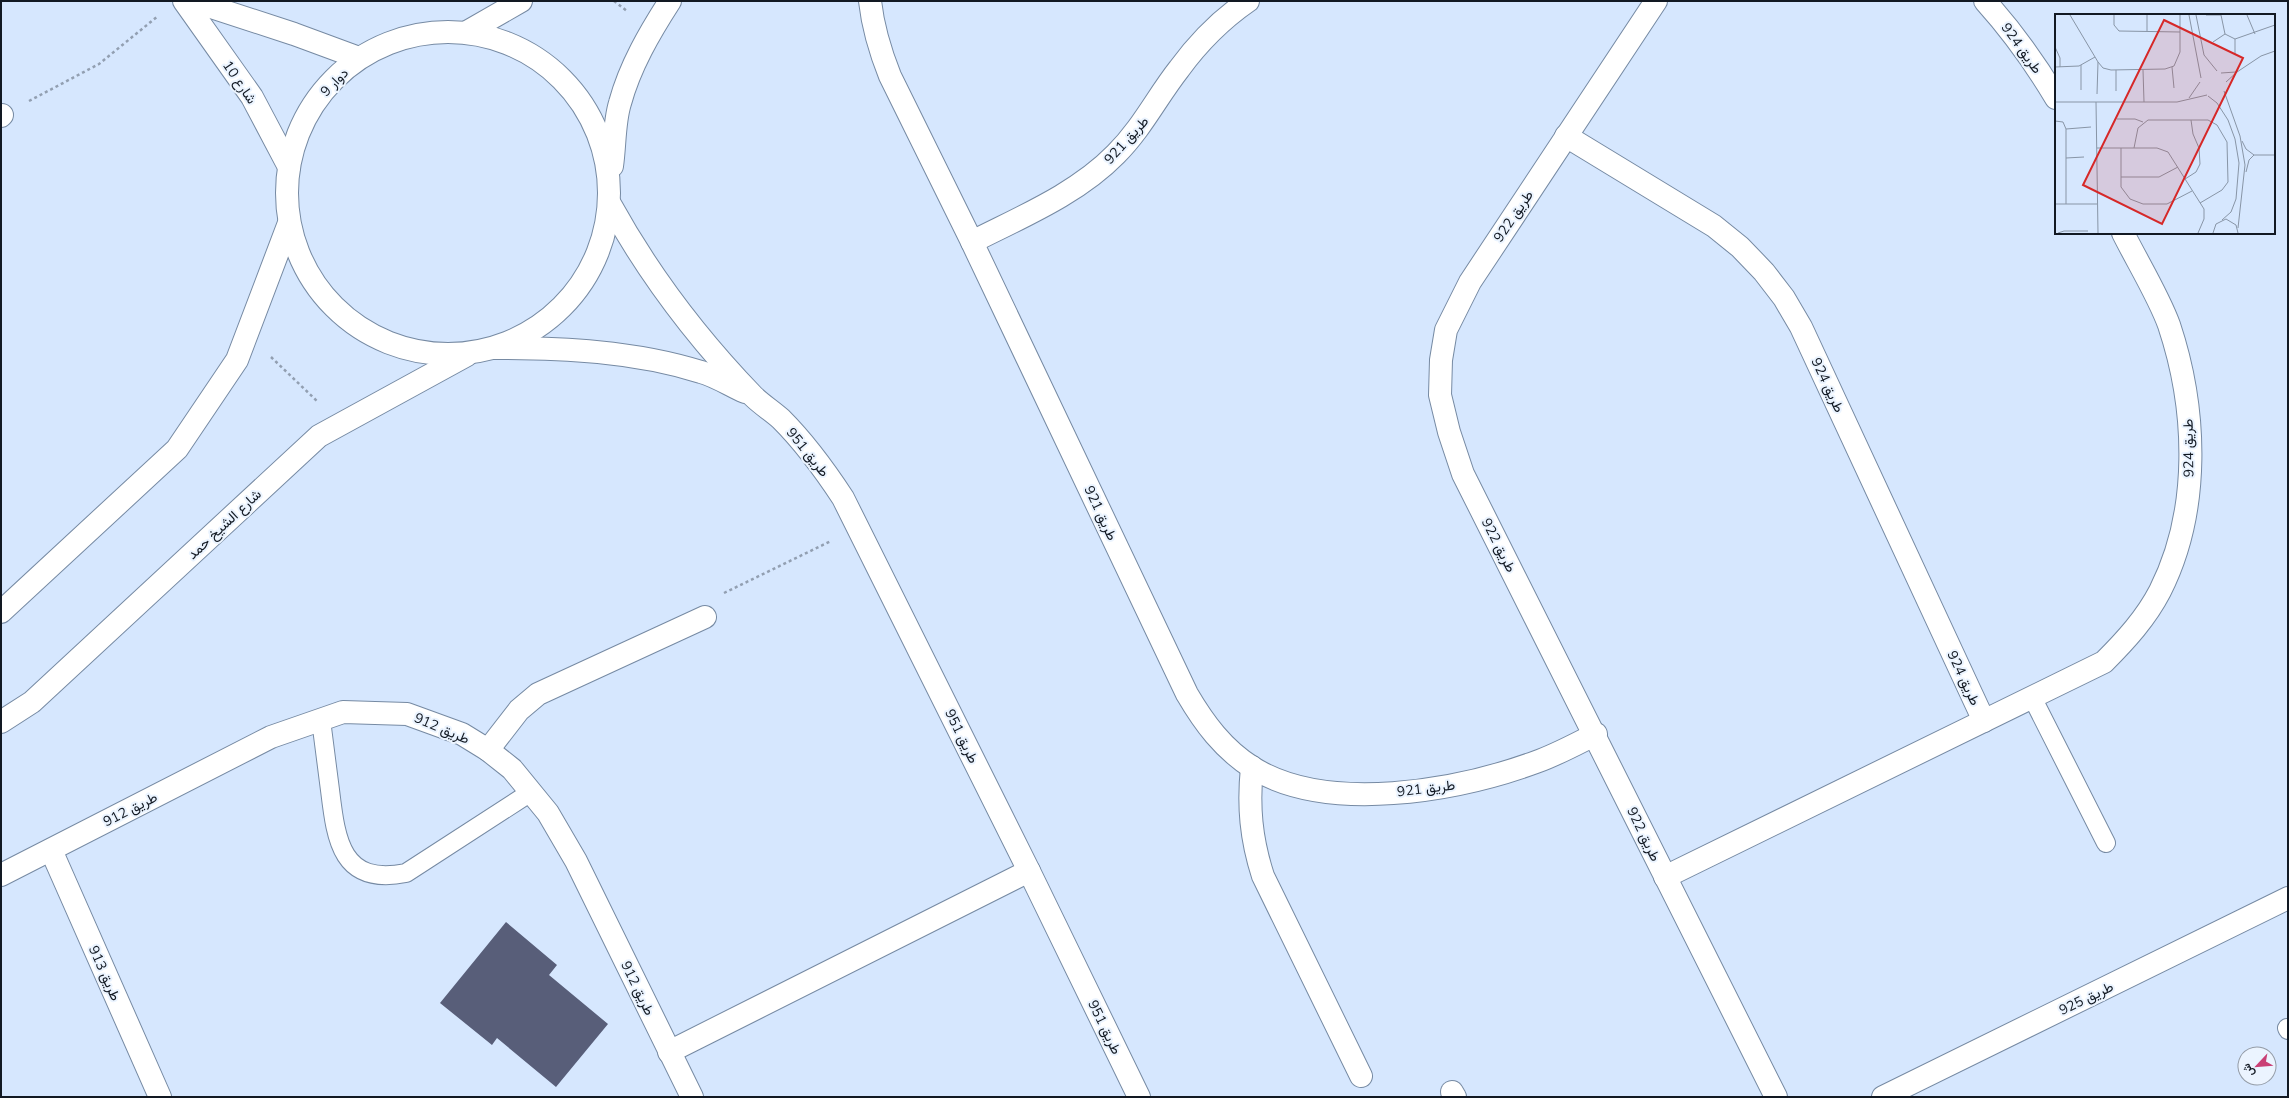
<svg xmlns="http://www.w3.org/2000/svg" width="2289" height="1098" font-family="'Nunito Sans',Vazirmatn,sans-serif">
<rect width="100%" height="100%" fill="#d6e7fe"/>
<polygon fill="#585e79" points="506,922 557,965 549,975 608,1024 556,1087 497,1038 492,1045 440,1003"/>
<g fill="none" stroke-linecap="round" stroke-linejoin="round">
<g stroke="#768aa3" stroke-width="20">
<g id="lane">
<polyline points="2032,697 2106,843"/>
<path d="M321 720C324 743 327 767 330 790 336 840 341 886 406 873L531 792"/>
<polyline points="2287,1028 2288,1030"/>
</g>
</g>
<g stroke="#768aa3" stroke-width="24">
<g id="street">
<polyline points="184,1 252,97 289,167"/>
<polyline points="193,1 294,34 359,58"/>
<path d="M870 1C873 28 880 51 890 76L972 242 1187 694C1204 723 1223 749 1253 768 1328 814 1457 791 1536 762 1556 755 1576 744 1596 734"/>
<path d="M1656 1 1470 282 1446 330 1441 360 1440 395 1449 432 1463 474C1569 681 1671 890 1776 1097"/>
<path d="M1985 1C2012 31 2035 63 2056 98"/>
<polyline points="1,116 2,115"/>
<polyline points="1566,136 1714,226 1740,247 1764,272 1784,298 1801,327 1984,721"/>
<path d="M972 242C1021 217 1077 194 1116 154 1142 128 1157 97 1179 69 1198 43 1222 19 1248 1"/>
<polyline points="488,750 519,710 538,694 705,617"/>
<path d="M1252 767C1248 806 1251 839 1263 876L1361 1076"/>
<polyline points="51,850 160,1097"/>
<polyline points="1,875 271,737 343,712 407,714 462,734 488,750 512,769 548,813 576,861 692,1097"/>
<path d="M1665 877 2104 662C2126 640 2146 618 2160 591 2201 510 2197 409 2169 325 2159 297 2137 261 2123 233"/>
<polyline points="669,1052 1029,871"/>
<polyline points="1452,1092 1455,1097"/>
</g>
</g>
<g stroke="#768aa3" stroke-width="24">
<g id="secondary">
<polyline points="467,32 521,1"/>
<circle cx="448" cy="193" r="161"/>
<path d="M612 166C615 146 614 122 620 103 630 66 650 32 670 1"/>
<path d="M610 204C649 275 697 338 753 396 761 404 772 411 781 419 805 443 824 469 843 498L1029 871 1139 1097"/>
<path d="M494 348C563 348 634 351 701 372 716 376 731 386 745 392"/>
<polyline points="1,612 177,449 237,360 289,223"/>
<polyline points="1,722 32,702 319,436 467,355"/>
<polyline points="1883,1097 2288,898"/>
</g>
</g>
<g stroke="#929fb1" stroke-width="2.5" stroke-dasharray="3 3" stroke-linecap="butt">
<polyline points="614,1 627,11"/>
<polyline points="29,101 99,64 158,16"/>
<polyline points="271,357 318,402"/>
<polyline points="724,593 831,541"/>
</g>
<use href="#lane" stroke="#fff" stroke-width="18"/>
<use href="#street" stroke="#fff" stroke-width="22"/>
<use href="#secondary" stroke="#fff" stroke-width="22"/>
</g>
<g text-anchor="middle" stroke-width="4" stroke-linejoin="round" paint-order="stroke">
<g font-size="14" fill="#121923" stroke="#ebf4ff">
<text transform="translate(2022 48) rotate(54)" y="5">طريق 924</text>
<text transform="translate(240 82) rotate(56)" y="5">شارع 10</text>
<text transform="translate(334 82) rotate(-46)" y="5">دوار 9</text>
<text transform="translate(1126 140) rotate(-48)" y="5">طريق 921</text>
<text transform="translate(1513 216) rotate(-56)" y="5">طريق 922</text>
<text transform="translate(1828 385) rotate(65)" y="5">طريق 924</text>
<text transform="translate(2188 448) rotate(-91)" y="5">طريق 924</text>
<text transform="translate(808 452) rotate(51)" y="5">طريق 951</text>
<text transform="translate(1101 513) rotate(65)" y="5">طريق 921</text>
<text transform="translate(224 524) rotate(-43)" y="5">شارع الشيخ حمد</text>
<text transform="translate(1499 545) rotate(63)" y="5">طريق 922</text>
<text transform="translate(1964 678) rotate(65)" y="5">طريق 924</text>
<text transform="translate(442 728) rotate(23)" y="5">طريق 912</text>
<text transform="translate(962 736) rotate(64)" y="5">طريق 951</text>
<text transform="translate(1426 788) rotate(-7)" y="5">طريق 921</text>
<text transform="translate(130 809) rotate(-27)" y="5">طريق 912</text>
<text transform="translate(1644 834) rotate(64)" y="5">طريق 922</text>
<text transform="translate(105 973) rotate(66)" y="5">طريق 913</text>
<text transform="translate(638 988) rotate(64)" y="5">طريق 912</text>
<text transform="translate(2086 998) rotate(-26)" y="5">طريق 925</text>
<text transform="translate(1105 1027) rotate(64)" y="5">طريق 951</text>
</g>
</g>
<g transform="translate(2055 14)">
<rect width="220" height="220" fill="#d6e7fe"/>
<path fill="none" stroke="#8895a6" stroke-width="1" d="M15 1 43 48 48 54 56 56 110 55 119 52 125 38V1M59 1V11L64 17 125 18M92 1V17M134 1 146 64M141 1 149 41 162 57M151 1H166M166 1 170 20 180 25 220 11M192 1 200 20M158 28 170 20M0 33 5 44V53M180 41V25M0 53 24 52 40 43M117 53 119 74M88 56 89 88M166 59 181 58M171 68 182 58 206 42 220 37M26 76V51M61 77V56M169 77 185 122 190 151 183 214M42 80 43 48M153 82 162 89 173 106 180 125 184 149 181 185 176 198 167 206M134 84 145 68M0 88H122L152 81M41 88 43 219M62 105H80L88 108M0 107 8 108 11 115V190M11 115 36 113M187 127 191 135 199 141H220M42 134H102L113 138 149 195V205L143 219M66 134V173L75 185 88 190H112L137 177M79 134 83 114 93 106H153L162 111 172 128 173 168 167 176 145 189M11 144 29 143M191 158 194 146 199 141M66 163H104L123 153M130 165 141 158 145 150 144 134 138 120 136 106M0 190H42M3 219 9 217H33M158 219 161 210 171 205 181 211 183 219"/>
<path fill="#d62828" fill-opacity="0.15" stroke="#d62828" stroke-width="2" d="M109 6 188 44 107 210 28 171Z"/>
<rect width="220" height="220" fill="none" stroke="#121923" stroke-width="2"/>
</g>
<rect width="2289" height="1098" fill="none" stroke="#121923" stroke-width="4"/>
<g transform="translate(2257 1066) rotate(244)"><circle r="19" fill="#ebf4ff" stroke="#949ca7"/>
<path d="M0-3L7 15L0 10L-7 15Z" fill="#c93f75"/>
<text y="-6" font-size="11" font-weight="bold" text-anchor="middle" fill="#121923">ش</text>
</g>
</svg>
